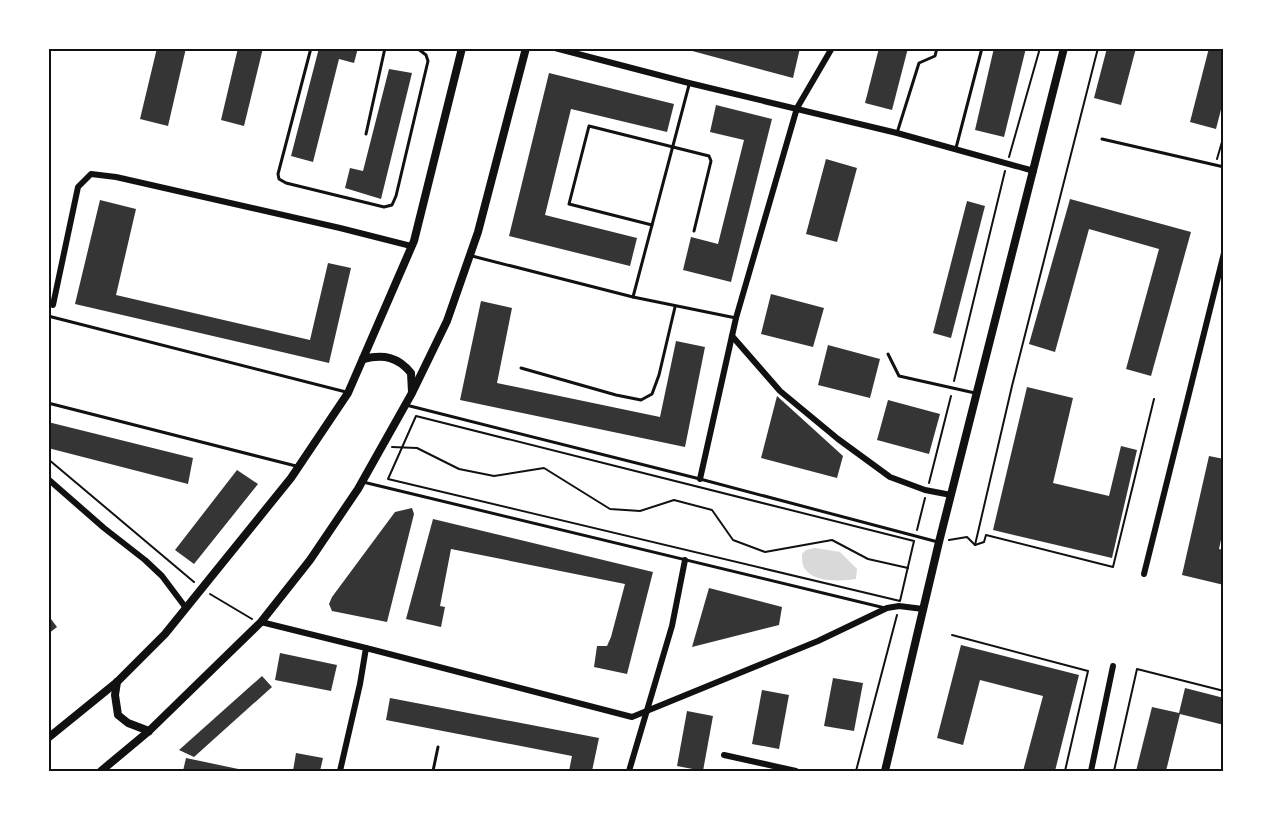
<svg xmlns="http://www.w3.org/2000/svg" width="1272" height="819" font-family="'Golos Text',sans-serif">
<rect width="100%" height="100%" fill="#fff"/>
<path fill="#d9d9d9" d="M815 548 840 552 857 569 856 579C842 581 814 583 805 569 802 565 802 559 802 554L806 550Z"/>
<g fill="#353535">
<polygon points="157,48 186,48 168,126 140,119"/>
<polygon points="238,48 263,48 244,126 221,120"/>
<polygon points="319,48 358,48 354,63 339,59 313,162 291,156"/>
<polygon points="681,48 776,49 800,48 793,78"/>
<polygon points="879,48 908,48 892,110 865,103"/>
<polygon points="994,48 1026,48 1004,137 975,130"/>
<polygon points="1107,48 1136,48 1121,105 1094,98"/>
<polygon points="1209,48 1224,48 1224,98 1216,129 1190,122"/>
<polygon points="389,69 412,73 381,199 345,188 350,168 363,171"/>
<polygon points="549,73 674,104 667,132 571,109 545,215 637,238 630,266 509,236"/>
<polygon points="716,105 772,119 731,282 683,270 691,237 718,244 744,140 710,132"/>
<polygon points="826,159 857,168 837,242 806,234"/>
<polygon points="1070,199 1191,232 1151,376 1126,369 1159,249 1089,229 1055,352 1029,344"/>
<polygon points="100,200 136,209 116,295 310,340 328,263 351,268 329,363 75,304"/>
<polygon points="967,201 985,206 951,338 933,333"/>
<polygon points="771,294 824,308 813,347 761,334"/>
<polygon points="481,301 512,308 497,383 660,417 676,341 705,347 685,447 460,400"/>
<polygon points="828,345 880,359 870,398 818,385"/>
<polygon points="1027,387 1073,398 1053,483 1109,496 1121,446 1137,450 1112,558 993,530"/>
<polygon points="777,396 843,456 837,478 761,458"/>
<polygon points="888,400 940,414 929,454 877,440"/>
<polygon points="48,422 193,458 188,484 48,448"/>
<polygon points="1209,456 1224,459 1224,526 1219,549 1224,550 1224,585 1182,575"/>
<polygon points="237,470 258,484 194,564 175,550"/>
<polygon points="412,508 414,514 387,622 332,611 329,604 332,597 395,512"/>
<polygon points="433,519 653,572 627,674 594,667 597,646 607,646 611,637 625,584 451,549 440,606 445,607 441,627 406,619"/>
<polygon points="709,588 782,607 779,625 692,647"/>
<polygon points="48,615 57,627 48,634"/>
<polygon points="961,645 1079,675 1055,771 1023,771 1043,696 980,680 963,745 937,738"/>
<polygon points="280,653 337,665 331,691 275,680"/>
<polygon points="262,676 272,687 194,757 179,750"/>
<polygon points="833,678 863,683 854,731 824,726"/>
<polygon points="1185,688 1224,698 1224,725 1180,714 1166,771 1136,771 1152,707 1179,713"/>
<polygon points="762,690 789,695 779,749 752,744"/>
<polygon points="390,698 599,738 592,771 569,771 572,756 386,720"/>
<polygon points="687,711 713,716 703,771 677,766"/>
<polygon points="296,753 323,758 320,771 293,771"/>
<polygon points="186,758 243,770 243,771 183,771"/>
</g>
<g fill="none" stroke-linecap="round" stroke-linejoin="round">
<g stroke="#111" stroke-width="2">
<polyline points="1009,157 1040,48"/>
<polyline points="1217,159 1224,135"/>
<polyline points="954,381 1005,171"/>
<polygon points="416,416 914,541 900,601 388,479"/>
<polyline points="392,447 417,448 459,469 494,476 544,468 610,509 640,511 674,500 712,510 733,540 765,552 832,540 868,559 908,568"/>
<polyline points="48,459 194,582"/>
<polyline points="929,483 951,396"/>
<polyline points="917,530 925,498"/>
<polyline points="949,540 967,537 975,545"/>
<polyline points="975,545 1012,386 1098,48"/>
<polyline points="975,545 984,542 986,535 1113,567 1154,399"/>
<polyline points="210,594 252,619"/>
<polyline points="952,635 1088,671 1065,771"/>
<polyline points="856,771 897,615"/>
<polyline points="1114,771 1137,669 1224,691"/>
</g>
<g stroke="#111" stroke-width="3">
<polyline points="311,48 278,174 279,179 286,183 384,207 392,205 396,196 428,61 426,55 417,48"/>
<polyline points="897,133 919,63 935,56 937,48"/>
<polyline points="366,134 385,48"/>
<polyline points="1102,139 1224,167"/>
<polyline points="956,148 982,48"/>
<polyline points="652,225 569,204 589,126 709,156 711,161 694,231"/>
<polyline points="472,256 633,297 689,85"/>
<polyline points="633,297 736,318"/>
<polyline points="48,316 346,392"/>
<polyline points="888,354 899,376 975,393"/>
<polyline points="521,368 616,395 641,400 652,394 659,375 675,307"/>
<polyline points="48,403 296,466"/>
<polyline points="406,405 700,479 938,542"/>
<polyline points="363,482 885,608"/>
<polyline points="433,771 438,747"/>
</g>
<g stroke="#111" stroke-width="6">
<polyline points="555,48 689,83 897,133 1034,171"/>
<polyline points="53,305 78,187 91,174 116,177 340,228 411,246"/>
<polyline points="732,336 780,391 838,439 890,477 925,490 951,495"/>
<polyline points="48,479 104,528 145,560 162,576 186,608"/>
<polyline points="700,479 736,318 797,108 832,48"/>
<polyline points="1144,574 1224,253"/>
<polyline points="261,622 366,648 360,684 340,771"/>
<polyline points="366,648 632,717 818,641 887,608 899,606 923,609"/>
<polyline points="724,755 796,771"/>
<polyline points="629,771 672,626 685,560"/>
<polyline points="1091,771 1113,666"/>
</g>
<g stroke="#111" stroke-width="8">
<path d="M363 359C384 354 398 357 411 373L412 392"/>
<polyline points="117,682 115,695 118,715 128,723 149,731"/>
<polyline points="48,738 117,682 165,634 291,478 348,393 414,241 462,48"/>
<polyline points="101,771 149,731 261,622 310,560 358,489 412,393 447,321 478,232 526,48"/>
<polyline points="885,771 939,542 1064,48"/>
</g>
</g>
<rect width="1272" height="819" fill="none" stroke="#ffffff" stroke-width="99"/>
<rect x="50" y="50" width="1172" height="720" fill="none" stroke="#111" stroke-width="2"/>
</svg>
